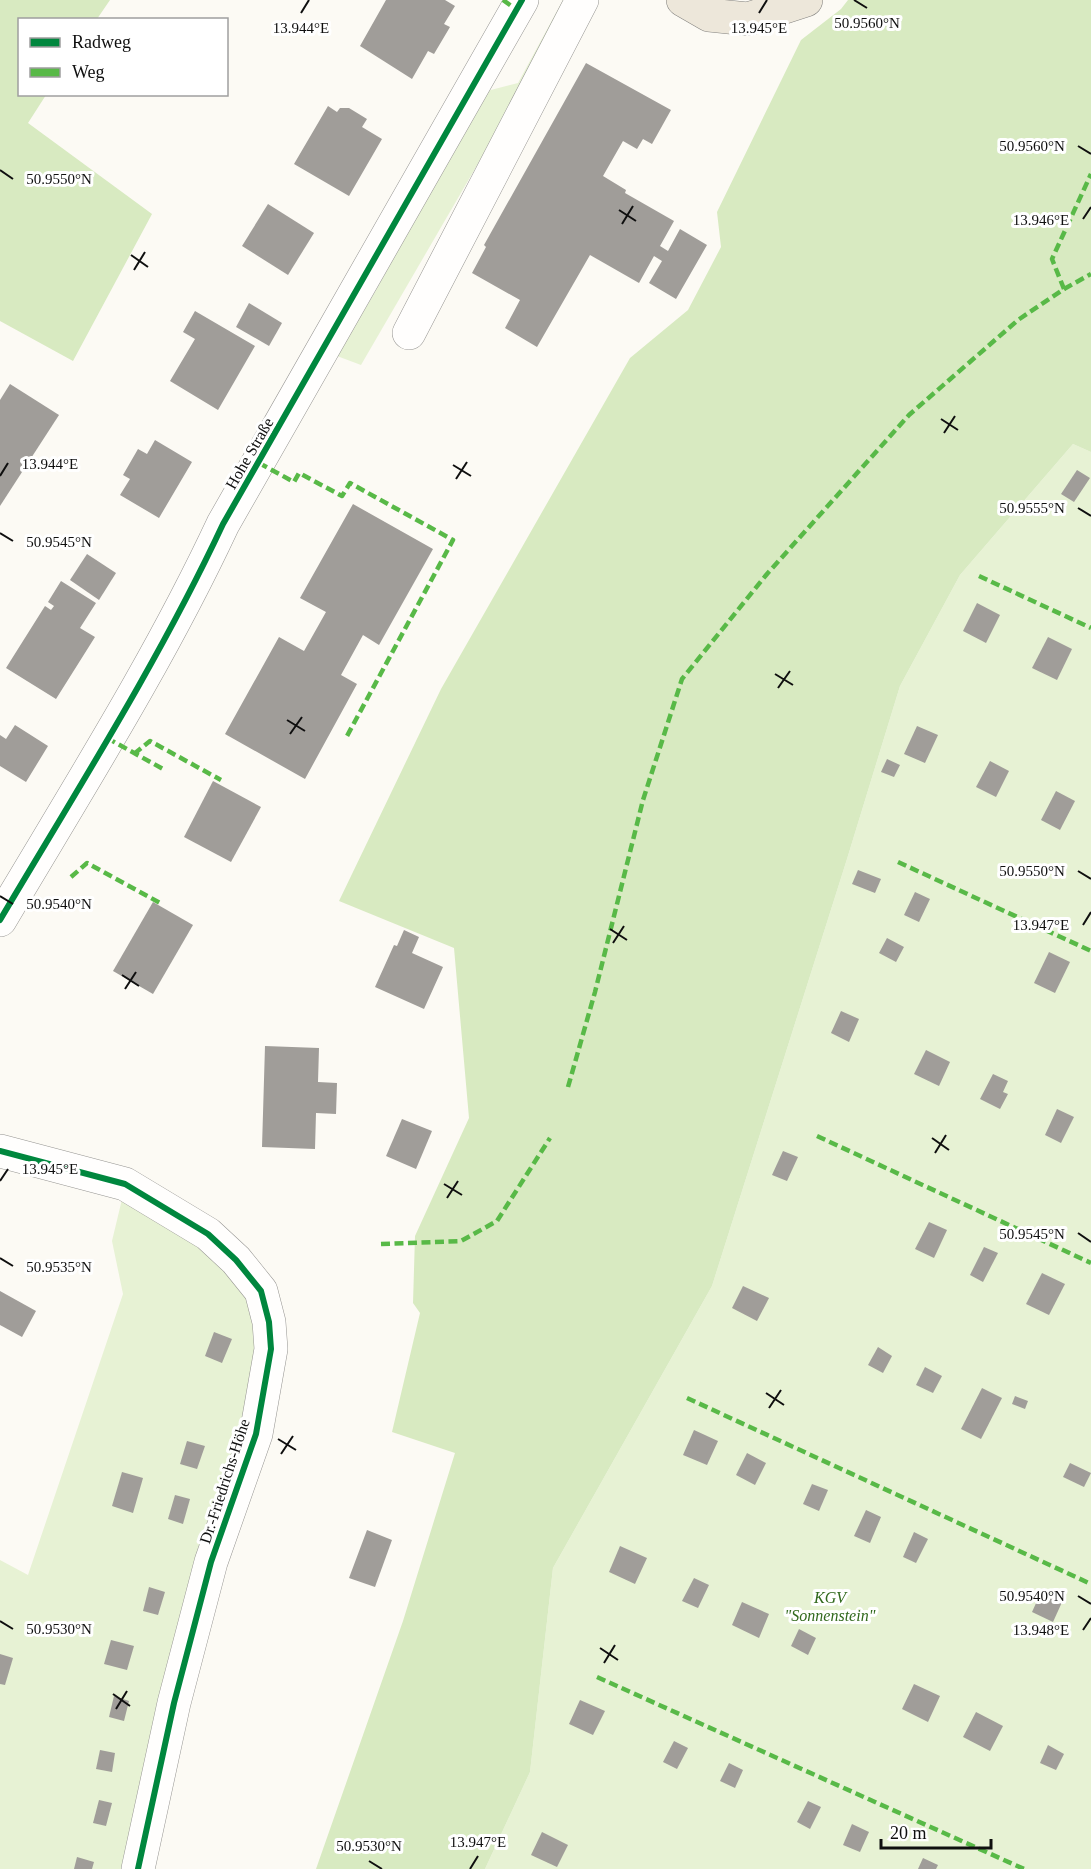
<svg xmlns="http://www.w3.org/2000/svg" width="1091" height="1869" font-family="'Times New Roman',serif">
<rect width="100%" height="100%" fill="#fcfaf4"/>
<g fill="#e7f2d4">
<polygon points="563,0 573,0 361,365 337,356 375,292 478,103 487,91 518,83"/>
<polygon points="1073,444 1091,452 1091,1869 485,1869 530,1772 553,1568 712,1286 847,859 900,686 960,575"/>
<polygon points="123,1195 200,1242 245,1294 261,1349 128,1869 0,1869 0,1560 28,1575 123,1294 112,1241"/>
</g>
<g fill="#d8eac1">
<polygon points="0,0 110,0 97,19 20,20 20,94 46,95 28,123 152,214 73,361 0,321"/>
<polygon points="848,0 1091,0 1091,452 1073,444 960,575 900,686 847,859 712,1286 553,1568 530,1772 485,1869 316,1869 403,1621 455,1453 392,1432 420,1313 413,1303 415,1236 469,1118 454,948 339,901 441,689 630,358 688,310 721,247 717,212 801,40 841,9"/>
</g>
<g fill="#a09d99">
<polygon points="386,0 445,0 455,6 444,24 450,27 434,54 428,51 412,79 360,46"/>
<polygon points="586,63 671,110 652,144 643,139 637,149 623,141 603,176 626,190 625,193 674,221 660,246 668,251 680,229 707,245 676,299 649,283 662,261 654,256 639,283 590,255 537,347 505,328 520,300 472,273 486,247 484,245"/>
<polygon points="328,106 337,112 340,108 349,108 367,119 362,127 382,139 349,196 294,164"/>
<polygon points="268,204 314,233 288,275 242,246"/>
<polygon points="249,303 282,323 269,346 236,327"/>
<polygon points="195,311 255,346 218,410 170,381 195,339 183,332"/>
<polygon points="10,384 59,415 0,506 0,400"/>
<polygon points="155,440 192,462 159,518 120,495 130,479 123,475 138,449 147,454"/>
<polygon points="1077,470 1090,478 1074,502 1061,494"/>
<polygon points="353,504 433,549 379,645 363,635 341,675 357,684 305,779 225,734 279,637 304,651 326,612 300,598"/>
<polygon points="87,554 116,573 99,600 70,580"/>
<polygon points="61,581 96,603 80,628 95,637 56,699 6,668 45,606 51,610 54,606 48,602"/>
<polygon points="977,603 1000,615 986,643 963,631"/>
<polygon points="1048,637 1072,649 1057,680 1032,668"/>
<polygon points="15,725 48,746 26,782 0,766 0,735 6,739"/>
<polygon points="917,726 938,735 925,763 904,754"/>
<polygon points="887,759 900,765 894,777 881,772"/>
<polygon points="990,761 1009,771 996,797 976,787"/>
<polygon points="213,781 261,807 231,862 184,837"/>
<polygon points="1056,791 1075,801 1060,830 1041,820"/>
<polygon points="858,870 881,879 875,893 852,884"/>
<polygon points="915,892 930,899 919,922 904,915"/>
<polygon points="153,902 193,925 153,994 113,971"/>
<polygon points="404,930 419,937 412,953 443,967 424,1009 375,987 394,945 397,946"/>
<polygon points="887,938 904,947 896,962 879,953"/>
<polygon points="1049,952 1070,962 1055,993 1034,983"/>
<polygon points="841,1011 859,1019 849,1042 831,1033"/>
<polygon points="265,1046 319,1048 318,1082 337,1083 336,1114 316,1113 315,1149 262,1147"/>
<polygon points="926,1050 950,1062 939,1086 914,1074"/>
<polygon points="993,1074 1008,1081 1003,1092 1008,1094 1000,1109 980,1099"/>
<polygon points="1057,1109 1074,1117 1061,1143 1045,1135"/>
<polygon points="402,1119 432,1131 416,1169 386,1156"/>
<polygon points="783,1151 798,1157 787,1181 772,1175"/>
<polygon points="929,1222 947,1230 934,1258 915,1249"/>
<polygon points="984,1247 998,1253 983,1282 970,1275"/>
<polygon points="1042,1273 1065,1284 1049,1315 1026,1304"/>
<polygon points="743,1286 769,1298 757,1321 732,1308"/>
<polygon points="0,1291 36,1311 22,1337 0,1325"/>
<polygon points="214,1332 232,1339 222,1363 205,1356"/>
<polygon points="878,1347 892,1356 883,1373 868,1365"/>
<polygon points="925,1367 942,1376 933,1393 916,1385"/>
<polygon points="982,1388 1002,1398 981,1439 961,1429"/>
<polygon points="1015,1396 1028,1401 1025,1409 1012,1404"/>
<polygon points="694,1430 718,1441 707,1465 683,1455"/>
<polygon points="187,1441 205,1446 197,1469 180,1464"/>
<polygon points="747,1453 766,1463 755,1485 736,1475"/>
<polygon points="1070,1463 1091,1473 1084,1487 1063,1477"/>
<polygon points="122,1472 143,1478 133,1513 112,1506"/>
<polygon points="812,1484 828,1490 819,1511 803,1504"/>
<polygon points="175,1495 190,1499 183,1524 168,1519"/>
<polygon points="866,1510 881,1517 870,1543 854,1536"/>
<polygon points="367,1530 392,1540 375,1587 349,1578"/>
<polygon points="914,1532 928,1539 916,1563 903,1557"/>
<polygon points="620,1546 647,1558 635,1584 609,1572"/>
<polygon points="694,1578 709,1585 698,1608 682,1601"/>
<polygon points="149,1587 165,1592 158,1615 143,1611"/>
<polygon points="1042,1590 1063,1600 1053,1622 1032,1612"/>
<polygon points="742,1602 769,1614 759,1638 732,1625"/>
<polygon points="799,1629 816,1638 808,1655 791,1646"/>
<polygon points="111,1640 134,1646 127,1670 104,1664"/>
<polygon points="0,1654 13,1658 5,1685 0,1684"/>
<polygon points="914,1684 940,1696 928,1722 902,1709"/>
<polygon points="114,1696 129,1701 124,1721 109,1717"/>
<polygon points="580,1700 605,1711 593,1735 569,1724"/>
<polygon points="976,1712 1003,1726 990,1751 963,1737"/>
<polygon points="674,1741 688,1748 677,1769 663,1762"/>
<polygon points="1048,1745 1064,1754 1056,1770 1040,1763"/>
<polygon points="100,1750 115,1753 112,1772 96,1769"/>
<polygon points="729,1763 743,1770 735,1788 720,1781"/>
<polygon points="99,1800 112,1803 106,1826 93,1823"/>
<polygon points="808,1801 821,1807 810,1829 797,1822"/>
<polygon points="852,1824 869,1832 860,1852 843,1845"/>
<polygon points="542,1832 568,1845 557,1867 531,1855"/>
<polygon points="77,1857 94,1862 92,1869 74,1869"/>
<polygon points="923,1858 938,1865 936,1869 918,1869"/>
</g>
<g fill="none" stroke-linecap="round" stroke-linejoin="round">
<g stroke="#969592" stroke-width="34">
<g id="minor">
<polyline points="409,333 582,0"/>
<path d="M0 920C77 790 159 661 223 524L522 0"/>
<polyline points="0,1151 125,1184 208,1234 236,1260 261,1291 269,1322 271,1349 256,1434 211,1562 174,1703 138,1869"/>
</g>
</g>
<g stroke="#83827f" stroke-width="34">
<polyline id="major" points="683,0 709,15 748,19 806,0"/>
</g>
<use href="#minor" stroke="#fffefd" stroke-width="33"/>
<use href="#major" stroke="#ede7da" stroke-width="33"/>
<g stroke="#58b947" stroke-width="4.5" stroke-dasharray="9 4.5" stroke-linecap="butt">
<polyline points="503,0 517,10"/>
<polyline points="1064,289 1091,274"/>
<polyline points="259,463 294,482 299,473 342,496 350,483 453,540 347,736"/>
<polyline points="979,576 1091,628"/>
<polyline points="107,738 163,769"/>
<polyline points="134,754 150,741 221,780"/>
<polyline points="898,862 1091,951"/>
<polyline points="71,877 87,863 162,904"/>
<polyline points="568,1087 595,992 643,800 682,679 767,574 909,415 1018,320 1064,289 1052,259 1091,174"/>
<polyline points="817,1136 1091,1263"/>
<polyline points="381,1244 461,1241 497,1221 550,1138"/>
<polyline points="687,1398 1091,1584"/>
<polyline points="597,1677 1024,1869"/>
</g>
<g stroke="#fff" stroke-width="10">
<g id="cycleway">
<path d="M0 920C77 790 159 661 223 524L522 0"/>
<polyline points="0,1151 125,1184 208,1234 236,1260 261,1291 269,1322 271,1349 256,1434 211,1562 174,1703 138,1869"/>
</g>
</g>
<use href="#cycleway" stroke="#00873e" stroke-width="6"/>
</g>
<path fill="none" stroke="#0f0f0f" stroke-width="2" d="M854 0 867 8M301 13 309 0M759 13 767 0M1078 146 1091 154M0 170 13 179M619 210 636 221M1083 219 1091 207M622 224 633 206M131 255 148 267M134 270 145 252M941 419 958 430M944 433 955 416M453 465 471 476M0 476 8 463M456 479 467 462M1078 508 1091 516M0 533 13 541M775 674 793 685M778 688 790 671M287 720 305 731M290 734 302 717M1078 871 1091 879M0 896 13 904M1083 925 1091 912M610 929 627 940M613 943 624 926M122 975 139 986M125 989 136 972M932 1138 949 1150M935 1153 946 1135M0 1181 8 1169M444 1184 462 1195M447 1198 458 1181M1078 1233 1091 1242M0 1258 13 1266M766 1393 784 1405M769 1408 781 1390M278 1439 296 1450M281 1454 293 1436M1078 1596 1091 1604M0 1621 13 1629M1083 1630 1091 1618M600 1648 618 1660M604 1663 615 1645M113 1694 130 1706M116 1709 127 1691M369 1861 382 1869M470 1869 478 1856"/>
<g text-anchor="middle" stroke-width="6" stroke-linejoin="round" paint-order="stroke">
<g font-size="16" fill="#0f0f0f" stroke="#fff">
<text transform="translate(249 453) rotate(-60)" y="6">Hohe Straße</text>
<text transform="translate(224 1481) rotate(-72)" y="6">Dr.-Friedrichs-Höhe</text>
</g>
<g font-size="16" font-style="italic" fill="#31691c" stroke="#fff">
<text x="830" y="1603">KGV<tspan x="830" dy="18">"Sonnenstein"</tspan></text>
</g>
</g>
<g font-size="15" text-anchor="middle" fill="#0f0f0f" stroke="#fff" stroke-width="6" stroke-linejoin="round" paint-order="stroke">
<text x="867" y="28">50.9560°N</text>
<text x="301" y="33">13.944°E</text>
<text x="759" y="33">13.945°E</text>
<text x="1032" y="151">50.9560°N</text>
<text x="59" y="184">50.9550°N</text>
<text x="1041" y="225">13.946°E</text>
<text x="50" y="469">13.944°E</text>
<text x="1032" y="513">50.9555°N</text>
<text x="59" y="547">50.9545°N</text>
<text x="1032" y="876">50.9550°N</text>
<text x="59" y="909">50.9540°N</text>
<text x="1041" y="930">13.947°E</text>
<text x="50" y="1174">13.945°E</text>
<text x="1032" y="1239">50.9545°N</text>
<text x="59" y="1272">50.9535°N</text>
<text x="1032" y="1601">50.9540°N</text>
<text x="59" y="1634">50.9530°N</text>
<text x="1041" y="1635">13.948°E</text>
<text x="478" y="1847">13.947°E</text>
<text x="369" y="1851">50.9530°N</text>
</g>
<rect x="18" y="18" width="210" height="78" fill="#ffffff" stroke="#9f9f9f" stroke-width="1.5"/>
<rect x="30" y="38" width="30" height="9" fill="#00873e" stroke="#9f9f9f" stroke-width="1.5"/>
<text x="72" y="48" font-size="18" fill="#0f0f0f">Radweg</text>
<rect x="30" y="68" width="30" height="9" fill="#58b947" stroke="#9f9f9f" stroke-width="1.5"/>
<text x="72" y="78" font-size="18" fill="#0f0f0f">Weg</text>
<path d="M881 1839v9h110v-9" fill="none" stroke="#0f0f0f" stroke-width="3"/>
<text x="890" y="1839" font-size="18" fill="#0f0f0f" stroke="#ffffff" stroke-width="4.5" paint-order="stroke">20 m</text>
</svg>
